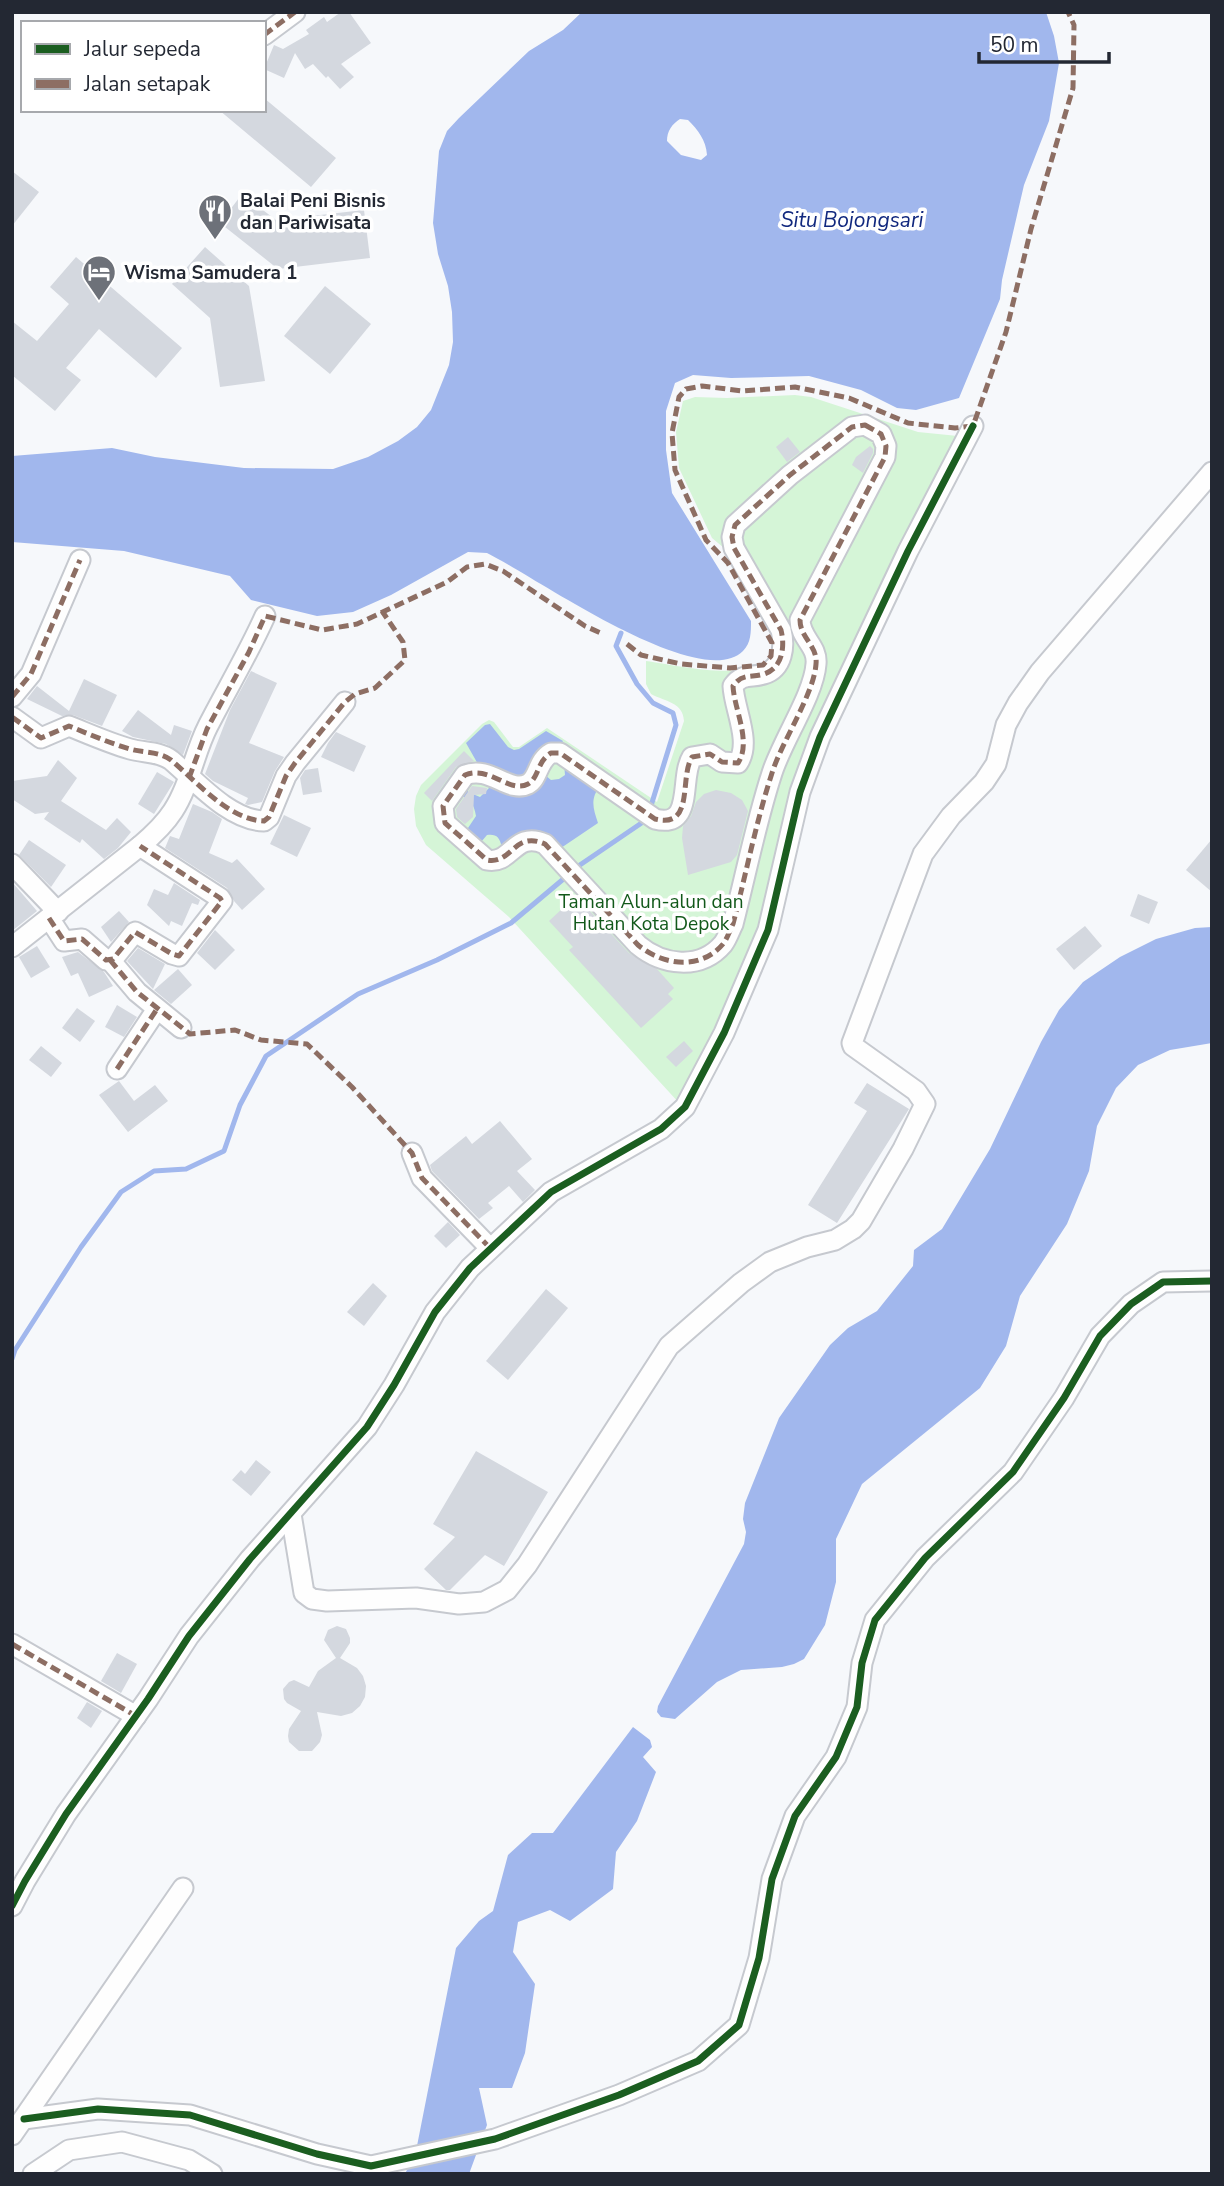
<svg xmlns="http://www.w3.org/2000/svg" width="1224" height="2186" font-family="'Nunito Sans',sans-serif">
<rect width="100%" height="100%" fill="#f6f8fb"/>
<path fill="#d5f5d7" d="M795 395 811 397 918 432 958 436 846 658 789 794 777 868 760 930 730 1011 680 1104 509 917 426 845 416 826 414 809 416 796 421 785 482 724 489 720 494 722 513 747H519L547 728 657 802 684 721C683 702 666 702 651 694L646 684V661C681 666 746 682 774 658L776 636 730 553 712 538 679 468 676 432 683 401 695 397 727 398Z"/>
<g fill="#a1b7ed" fill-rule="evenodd">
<path d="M582 12H1046L1054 36 1059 63 1049 121 1024 185 1002 280 1000 299 959 398 916 410 897 408 861 390 809 376 731 378 693 375 675 383 666 411V450L672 493 751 621C751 632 751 643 743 651 700 694 532 575 487 553L468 552 391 595 353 612 317 616 251 600 230 576 124 551 12 542V456L112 448 155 457 244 468 333 469 368 457 398 441 417 427 431 410 449 365 453 342 452 312 448 286 438 254 433 223 439 151 447 131 459 118 529 51 563 30ZM680 119 688 120C698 130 706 140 707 155L701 160 681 155 667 141C667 131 672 124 680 119Z"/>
<path d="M490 724 508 747 514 750 519 749 546 731 563 741 545 775 551 780 559 779 565 775 564 763 600 786C590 799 593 808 598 823L558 850 502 847C499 837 497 834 487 835L481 842 456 827 468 828 476 816C474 803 469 797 456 795L466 783 468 792 480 797 489 788 487 780 466 743 485 725Z"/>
<polygon points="1212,927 1212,1043 1170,1050 1138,1065 1116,1088 1097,1126 1089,1171 1067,1224 1020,1296 1006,1346 980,1388 862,1484 836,1539 836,1582 825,1625 804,1659 794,1664 782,1667 741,1670 717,1682 675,1719 661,1717 657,1712 658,1706 744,1544 746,1532 743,1519 745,1503 779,1418 830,1345 848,1328 877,1311 913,1266 914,1250 942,1229 990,1149 1041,1042 1059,1010 1083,982 1120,957 1156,939 1195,928"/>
<polygon points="633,1727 650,1740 652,1747 643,1757 656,1772 637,1821 616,1852 613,1889 570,1921 550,1910 518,1922 513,1952 535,1984 525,2053 512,2088 479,2088 487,2125 469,2174 405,2174 416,2151 456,1948 479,1921 493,1911 508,1855 532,1833 553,1833"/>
</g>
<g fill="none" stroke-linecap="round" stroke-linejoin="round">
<g stroke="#a1b7ed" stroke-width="5">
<polyline points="621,633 616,646 637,684 653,703 673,713 676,725 650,809"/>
<polyline points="574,869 643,822 645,818"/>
<polyline points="12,1359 15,1350 81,1247 121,1192 154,1171 186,1169 224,1151 240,1105 266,1056 358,994 437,960 511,923 567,876"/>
</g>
</g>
<g fill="#d4d8df">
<polygon points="341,12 349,12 371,43 341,64 354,77 340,89 328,76 326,78 313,64 305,69 295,53 284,78 264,69 274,45 283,49 309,34 306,30 324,17 327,22"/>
<polygon points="264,98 336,158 311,187 219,110 264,110"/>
<polygon points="12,171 39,192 12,226"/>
<polygon points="242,194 276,220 364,210 370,258 278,269 220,223"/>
<polygon points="205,247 249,286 265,381 220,387 210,318 172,284"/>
<polygon points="76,257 182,348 156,378 99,329 66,368 81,380 55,411 12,375 12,321 37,341 69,304 50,287"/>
<polygon points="325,286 371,324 330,374 284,336"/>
<polygon points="788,437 800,452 787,462 776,447"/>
<polygon points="870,446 873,449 873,453 863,473 852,465 856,457"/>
<polygon points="251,671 277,683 249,743 284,757 275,771 262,802 248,805 245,804 248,798 213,781 205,774 230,710"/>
<polygon points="84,679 117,695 102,726 73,715 62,716 27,699 37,686 69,711"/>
<polygon points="138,710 171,735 174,725 192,731 183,755 166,744 133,737 122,731"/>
<polygon points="336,732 366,746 354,772 321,757 328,743"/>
<polygon points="464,751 474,761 456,767 432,801 424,793"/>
<polygon points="58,760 77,778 61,801 106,830 117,818 131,832 118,848 104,859 82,839 80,843 44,819 49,812 35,814 12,799 12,781 47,776"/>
<polygon points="318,768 322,792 303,795 300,778 305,770"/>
<polygon points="157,772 174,782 154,814 138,804"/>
<polygon points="472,786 487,788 486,794 474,795 473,817 465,824 457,817 456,809"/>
<polygon points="716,790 731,793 742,800 748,811 737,855 731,862 688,875 682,838 683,826 691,816 696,802 704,794"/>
<polygon points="193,804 212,812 222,819 209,853 232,863 237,859 265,889 242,910 234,901 227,888 165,848 170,836 179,839"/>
<polygon points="284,815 311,828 297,857 270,844"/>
<polygon points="1212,839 1212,892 1186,870"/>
<polygon points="29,840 66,865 51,887 19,855"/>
<polygon points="12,882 37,911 12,931"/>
<polygon points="174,883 200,900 198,905 192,903 182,926 171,921 169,926 147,905 154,889 168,895"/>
<polygon points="1138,894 1158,902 1149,924 1130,916"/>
<polygon points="576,896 629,953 657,969 674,988 668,994 673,999 641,1028 569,950 573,947 549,921"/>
<polygon points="119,911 129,922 111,942 101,927"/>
<polygon points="1085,926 1102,946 1074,970 1056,949"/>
<polygon points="215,930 235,950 215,970 197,953"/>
<polygon points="37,946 50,967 31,978 19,957"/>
<polygon points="138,948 165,964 153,989 127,961"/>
<polygon points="78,952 104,972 113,986 89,997 78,973 71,976 62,957"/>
<polygon points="178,969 192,985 171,1004 154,990"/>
<polygon points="117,1005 137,1017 124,1037 105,1027"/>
<polygon points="77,1008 95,1021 80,1042 62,1028"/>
<polygon points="684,1041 693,1051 676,1067 666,1057"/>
<polygon points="41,1046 62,1063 51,1077 29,1060"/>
<polygon points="119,1081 134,1101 155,1085 168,1101 128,1132 99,1095"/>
<polygon points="867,1083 909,1109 837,1223 808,1205 867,1111 854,1103"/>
<polygon points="500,1121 532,1159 517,1171 535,1190 523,1202 509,1186 488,1203 493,1208 479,1219 432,1171 430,1165 466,1136 472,1144"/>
<polygon points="448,1222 460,1235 446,1248 434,1236"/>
<polygon points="373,1283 387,1296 364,1326 347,1312"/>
<polygon points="546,1289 568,1308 508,1380 486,1361"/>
<polygon points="476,1451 548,1492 504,1566 485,1555 450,1590 446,1590 424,1569 455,1537 433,1524"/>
<polygon points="256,1460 271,1472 251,1496 232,1480 241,1470 245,1474"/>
<polygon points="337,1626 346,1629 350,1638 350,1643 340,1658 357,1668 363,1676 366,1686 365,1697 360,1706 352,1713 341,1716 317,1712 322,1735 320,1742 312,1751 299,1751 289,1742 288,1736 289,1729 301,1711 287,1703 284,1699 283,1689 289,1682 294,1680 309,1687 318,1671 336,1658 324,1640 328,1630"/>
<polygon points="117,1653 137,1664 121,1693 101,1681"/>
<polygon points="87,1702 102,1711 91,1728 77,1718"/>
</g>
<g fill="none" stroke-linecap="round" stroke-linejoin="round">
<g stroke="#c6c9cf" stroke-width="23">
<g id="street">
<polyline points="264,35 295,12"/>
<path d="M865 425 881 434 886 446 885 457 800 620C800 638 818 646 816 664 814 694 782 741 772 773 756 822 746 874 733 924 730 930 727 939 723 944 700 971 662 965 638 945L545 844C514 830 512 865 487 860L445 823 443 806 465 775C490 765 509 794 528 784 539 778 537 761 551 753H560L655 819C695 829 679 778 692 757L710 754 722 762 738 763C752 742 734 709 733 686 742 673 751 678 764 674 783 668 785 646 781 630L734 548 732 537 735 525 790 475 852 427Z"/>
<polyline points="12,697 31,674 80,560"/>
<path d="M12 717 41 738 69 726C89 734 109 743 130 749 143 753 159 751 171 760 196 781 229 820 264 821L269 817 286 776 295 763 345 702"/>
<polyline points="12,864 58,912"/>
<polyline points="49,918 64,941 82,939 106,960 113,959 135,932 172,954 179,956 222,901 220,898 140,846"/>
<path d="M12 947 140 846C152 836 164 825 173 811 190 785 194 753 208 726 227 689 248 654 265 616"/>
<polyline points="110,960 137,992 181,1028"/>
<polyline points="117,1069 157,1009"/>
<polyline points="412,1153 422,1178 490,1248"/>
<polyline points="291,1514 304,1593 312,1599 327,1601 416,1598 459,1604 484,1602 507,1590 527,1565 669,1346 741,1283 770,1262 807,1247 835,1240 853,1229 861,1221 903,1149 925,1104 916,1091 853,1046 852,1043 923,854 951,816 984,782 996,764 1006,725 1018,703 1040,672 1212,472"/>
<polyline points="12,1644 136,1716"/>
<polyline points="12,1906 25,1881 66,1814 148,1699 189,1636 250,1559 367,1427 394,1385 435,1312 470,1268 551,1192 661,1129 685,1107 724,1033 768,930 800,792 820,737 908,551 973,426"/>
<polyline points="24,2119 98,2109 190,2115 317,2154 371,2166 495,2139 619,2095 698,2061 739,2025 759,1958 772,1879 795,1816 836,1757 857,1707 862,1663 875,1620 925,1558 1013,1472 1064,1398 1100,1336 1131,1304 1163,1282 1212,1281"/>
<polyline points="12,2135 183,1888"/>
<polyline points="33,2174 69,2150 122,2142 189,2160 212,2174"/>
</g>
</g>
<use href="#street" stroke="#fefefe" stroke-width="19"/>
<g stroke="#8d6e63" stroke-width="5" stroke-dasharray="10 5" stroke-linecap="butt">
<polyline points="264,35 295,12"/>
<path d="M865 425 881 434 886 446 885 457 800 620C800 638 818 646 816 664 814 694 782 741 772 773 756 822 746 874 733 924 730 930 727 939 723 944 700 971 662 965 638 945L545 844C514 830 512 865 487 860L445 823 443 806 465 775C490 765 509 794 528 784 539 778 537 761 551 753H560L655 819C695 829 679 778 692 757L710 754 722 762 738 763C752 742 734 709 733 686 742 673 751 678 764 674 783 668 785 646 781 630L734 548 732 537 735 525 790 475 852 427Z"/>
<polyline points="627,644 641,655 681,664 730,668 763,665 771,656 772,643 728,563 706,540 675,470 672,433 679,397 686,389 702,386 743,391 795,387 849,398 908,423 955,428 973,426 1006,332 1031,229 1073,88 1074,25 1068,12"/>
<polyline points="12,697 31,674 80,560"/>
<path d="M12 717 41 738 69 726C89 734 109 743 130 749 143 753 159 751 171 760 196 781 229 820 264 821L269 817 286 776 295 763 345 702 355 694 375 688 405 660 403 642 382 611"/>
<polyline points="189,778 207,729 249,652 265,616 322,630 357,624 447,582 467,567 485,564 503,571 585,626 603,634"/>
<polyline points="49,918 64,941 82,939 106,960 113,959 135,932 172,954 179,956 222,901 220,898 140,846"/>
<polyline points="110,960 137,992 190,1034 235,1030 261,1040 307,1044 352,1087 412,1153 422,1178 490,1248"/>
<polyline points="117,1069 157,1009"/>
<polyline points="12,1644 136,1716"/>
</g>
<g stroke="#fff" stroke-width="11">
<g id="cycleway">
<polyline points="12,1906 25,1881 66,1814 148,1699 189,1636 250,1559 367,1427 394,1385 435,1312 470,1268 551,1192 661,1129 685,1107 724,1033 768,930 800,792 820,737 908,551 973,426"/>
<polyline points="24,2119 98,2109 190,2115 317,2154 371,2166 495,2139 619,2095 698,2061 739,2025 759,1958 772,1879 795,1816 836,1757 857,1707 862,1663 875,1620 925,1558 1013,1472 1064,1398 1100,1336 1131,1304 1163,1282 1212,1281"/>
</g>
</g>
<use href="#cycleway" stroke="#1b5e20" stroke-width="7"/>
</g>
<defs>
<g id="restaurant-pin" transform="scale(1.75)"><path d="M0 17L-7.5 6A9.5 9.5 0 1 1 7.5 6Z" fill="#6d7179" stroke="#fff"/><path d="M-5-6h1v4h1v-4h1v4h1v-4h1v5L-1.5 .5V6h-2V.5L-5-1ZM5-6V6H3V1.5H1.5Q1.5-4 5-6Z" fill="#fff"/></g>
<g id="hotel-pin" transform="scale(1.75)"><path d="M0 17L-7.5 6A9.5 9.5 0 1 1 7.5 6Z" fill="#6d7179" stroke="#fff"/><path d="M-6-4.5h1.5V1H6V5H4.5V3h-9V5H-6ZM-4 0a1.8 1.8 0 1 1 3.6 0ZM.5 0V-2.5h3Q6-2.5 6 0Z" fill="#fff"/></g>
</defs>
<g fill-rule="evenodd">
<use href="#restaurant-pin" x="215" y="211"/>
<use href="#hotel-pin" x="99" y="272"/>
</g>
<g text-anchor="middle" stroke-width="7" stroke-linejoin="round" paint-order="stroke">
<g font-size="19" font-weight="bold" fill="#232833" stroke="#fff" text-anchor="start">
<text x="240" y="207">Balai Peni Bisnis<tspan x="240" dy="22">dan Pariwisata</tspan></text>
<text x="124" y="279">Wisma Samudera 1</text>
</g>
<g font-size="19" fill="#12591a" stroke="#fff">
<text x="651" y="908">Taman Alun-alun dan<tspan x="651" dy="22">Hutan Kota Depok</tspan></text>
</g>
<g font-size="21" font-style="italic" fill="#11287e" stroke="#fff">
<text x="852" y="227">Situ Bojongsari</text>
</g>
</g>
<rect width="1224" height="2186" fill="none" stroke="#232833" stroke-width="28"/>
<rect x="21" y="21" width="245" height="91" fill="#ffffff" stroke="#a7a9ad" stroke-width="2"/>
<rect x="35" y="44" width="35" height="10" fill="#1b5e20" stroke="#a7a9ad" stroke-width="2"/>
<text x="84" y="56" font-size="21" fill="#232833">Jalur sepeda</text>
<rect x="35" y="79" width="35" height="10" fill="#8d6e63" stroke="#a7a9ad" stroke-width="2"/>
<text x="84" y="91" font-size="21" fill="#232833">Jalan setapak</text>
<path d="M979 52v10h130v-10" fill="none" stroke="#232833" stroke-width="3.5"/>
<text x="990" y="52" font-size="21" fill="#232833" stroke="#ffffff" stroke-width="5" paint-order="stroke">50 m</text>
</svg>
